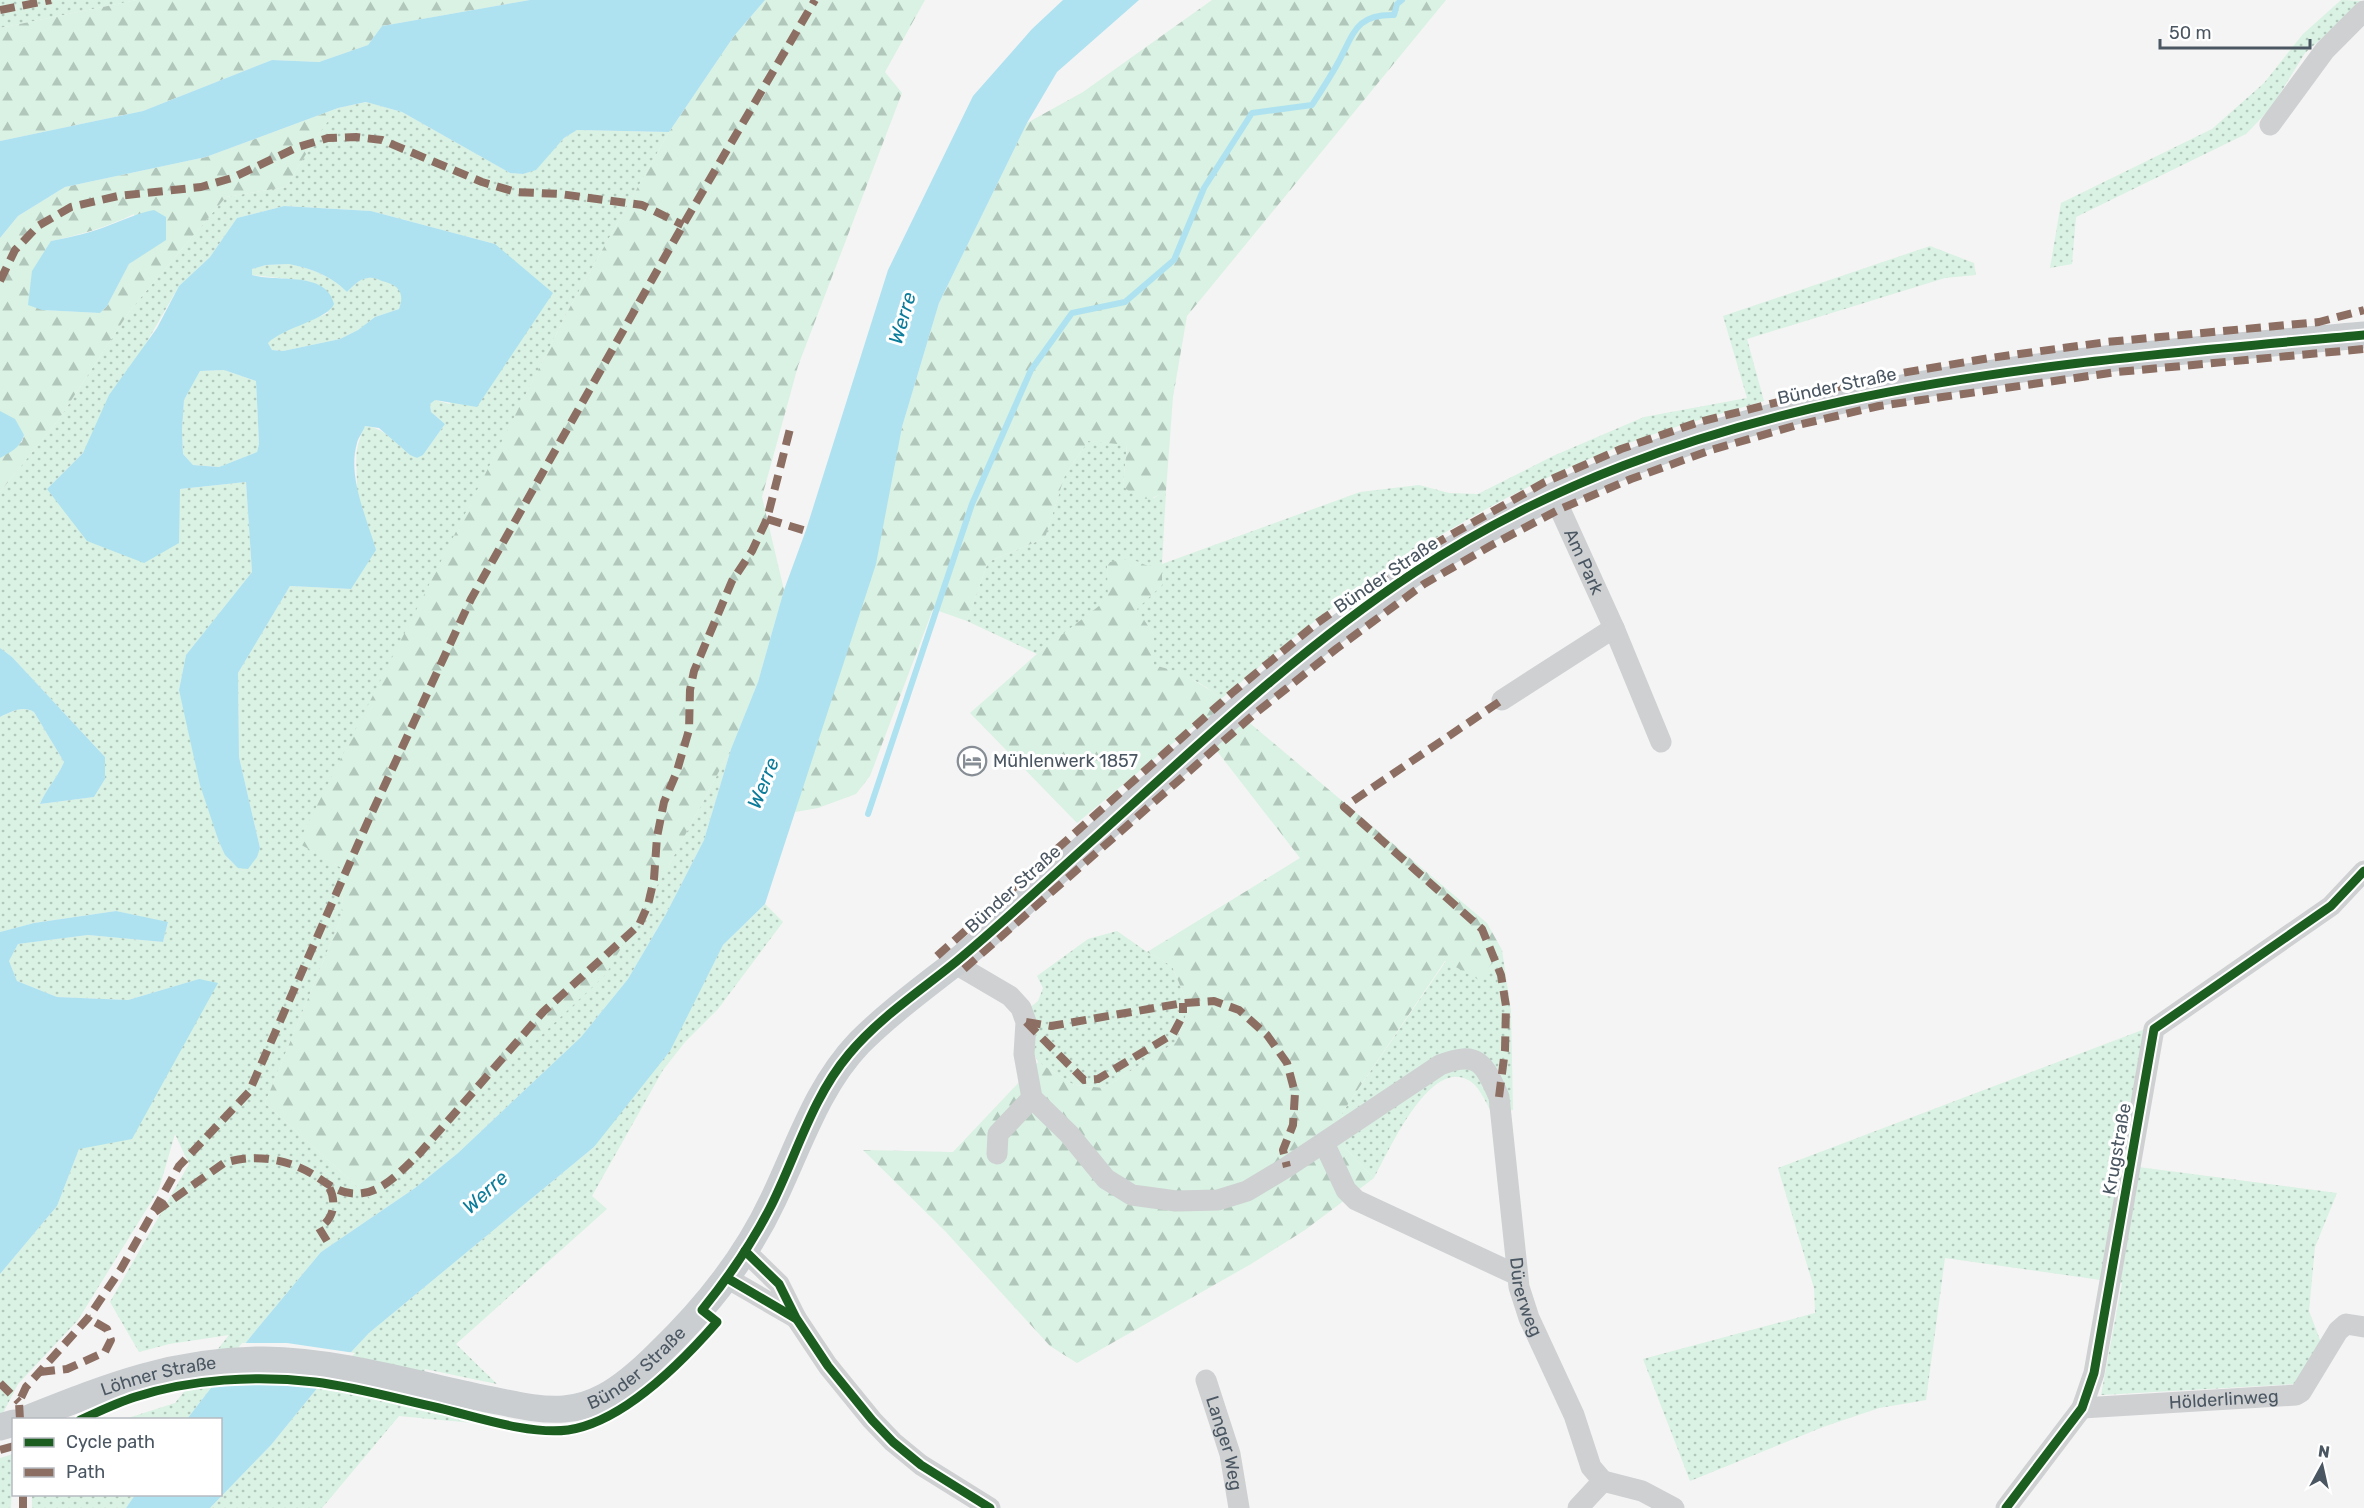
<svg xmlns="http://www.w3.org/2000/svg" width="2364" height="1508" font-family="Rubik,sans-serif">
<defs>
<pattern id="grass-dots" width="8" height="8" patternUnits="userSpaceOnUse" patternTransform="scale(1.5)"><rect width="8" height="8" fill="#d9f2e3"/><path d="M2 2h.1M6 6h.1" fill="none" stroke="#b2c7bb" stroke-width="1.8" stroke-linecap="round"/></pattern>
<pattern id="forest-firs" width="22" height="20" patternUnits="userSpaceOnUse" patternTransform="scale(1.5)"><rect width="22" height="20" fill="#d9f2e3"/><path d="M5 1l3.5 6h-7zM16 11l3.5 6h-7z" fill="#b2c7bb"/></pattern>
</defs>
<rect width="100%" height="100%" fill="#f4f4f4"/>
<g fill="url(#grass-dots)" fill-rule="evenodd">
<polygon points="0,0 137,0 0,28"/>
<polygon points="2341,0 2364,1 2305,53 2271,108 2246,134 2076,217 2072,264 2050,268 2061,203 2212,129 2264,83 2303,34"/>
<path d="M367 102 402 112 510 173 523 174 535 170 564 138 577 130 669 132 570 307 299 843 345 870 341 918 265 1103 370 1198 398 1170 668 867 731 749 704 840 666 914 628 979 581 1037 458 1153 415 1188 321 1252 252 1335 187 1419H125L175 1403 229 1335 169 1344 139 1352 110 1302 189 1164 175 1134 159 1189 78 1320 18 1384 3 1413 0 1414V1274L57 1206 79 1149 199 979 128 1000 57 997 17 981 9 961 18 944 88 935 163 942 168 923 116 911 34 923 0 932V717C12 712 22 705 34 712L64 762C58 777 46 789 40 804L94 797 105 779V757L12 657 0 648V492L59 419 131 309 226 197 286 187 319 133 338 108ZM284 206 371 211 495 244 450 404 435 400 430 404 431 412 445 424 423 455 417 458C396 448 390 429 365 426 353 452 357 459 357 485 358 519 353 555 351 589L290 586 238 673 239 757 260 848 248 868C231 867 226 857 219 842L179 690 186 655 252 572 246 482 180 489H47L83 453 179 286 210 257 237 218Z"/>
<path d="M1930 246 1974 263 1976 275 1945 278 1747 339 1764 401C1716 415 1668 428 1621 446 1512 488 1408 550 1315 621 1283 646 1252 673 1221 699 1202 681 1179 672 1154 665V635L1136 609 1162 585C1142 558 1138 557 1107 566L1109 599 1037 654 967 621 988 562 1045 538 1065 475 1088 441 1127 444 1123 486 1154 498 1166 491 1162 564 1360 492 1419 485 1449 493 1478 494 1553 456 1644 417 1747 398 1723 316Z"/>
<path d="M289 264C312 269 330 275 347 292 353 286 358 280 367 278 375 276 397 283 401 291 404 297 401 303 399 309L375 317 358 330 340 339 283 351 272 350 268 343 276 335 328 313 318 285 307 281 252 275 251 269 266 265Z"/>
<polygon points="224,370 256,381 259,444 257,452 219,467 193,465 183,454 182,430 184,400 200,371"/>
<polygon points="765,904 783,922 718,1009 685,1042 663,1070 592,1196 607,1209 456,1344 497,1384 425,1369 417,1409 514,1427 399,1416 322,1508 210,1508 271,1445 319,1386 369,1333 594,1147 703,984 723,945"/>
<polygon points="1117,931 1147,952 1172,966 1189,1007 1176,1042 1104,1088 1074,1085 1038,1062 1017,1018 1038,1001 1043,988 1037,976 1088,939"/>
<path d="M1502 950 1511 1011 1513 1110 1492 1113C1486 1103 1479 1085 1468 1080 1429 1058 1388 1153 1374 1178L1345 1148 1342 1113 1446 961 1479 979Z"/>
<polygon points="2145,1029 2123,1165 2337,1193 2315,1247 2309,1311 2322,1345 2297,1384 2101,1395 2122,1283 1945,1258 1926,1400 1879,1408 1823,1427 1690,1481 1643,1359 1815,1313 1814,1288 1778,1168"/>
<polygon points="13,1454 11,1508 0,1508 0,1458"/>
<polygon points="32,1495 32,1494 135,1495 126,1508 32,1508"/>
</g>
<g fill="url(#forest-firs)" fill-rule="evenodd">
<polygon points="137,0 530,0 382,26 368,45 319,62 272,60 143,111 0,141 0,28"/>
<polygon points="765,0 925,0 885,72 902,93 798,366 762,497 784,590 758,682 731,749 668,867 606,974 370,1198 265,1103 341,918 345,870 298,843 570,307 669,132 734,36"/>
<path d="M1212 0H1446L1187 316 1173 397 1166 491C1147 503 1139 501 1123 486L1127 445 1088 441 1065 475 1045 538 988 562 967 621 933 609 870 776 856 794 818 808 795 812 902 427 939 303 1027 123 1083 92Z"/>
<path d="M338 108 319 133 286 187 226 197 131 309 59 419 0 492V458L22 442 24 435 0 411V238L18 216 65 187 206 157ZM134 214 143 254 129 264 107 306 100 313 42 310 51 241C80 235 107 227 134 214Z"/>
<polygon points="1131,559 1148,566 1162,564 1162,585 1137,609 1154,635 1154,665 1182,673 1213,692 1487,923 1502,950 1479,980 1445,961 1342,1113 1345,1148 1374,1178 1305,1230 1251,1264 1077,1363 1050,1346 945,1231 863,1150 953,1152 1038,1062 1074,1085 1104,1088 1176,1042 1189,1007 1172,966 1147,952 1300,858 1196,724 1077,823 970,713 1037,654 1108,599 1107,566 1110,562"/>
</g>
<g fill="#aee2f0" fill-rule="evenodd">
<polygon points="530,0 765,0 734,36 669,132 577,130 564,138 536,170 523,174 510,173 402,112 366,102 338,108 206,157 65,187 18,216 0,238 0,141 143,111 272,60 319,62 368,45 382,26"/>
<polygon points="1063,0 1139,0 1057,72 1027,123 939,303 902,427 876,564 765,904 723,945 670,1051 594,1147 369,1333 319,1386 271,1445 210,1508 126,1508 135,1495 220,1494 220,1420 187,1419 252,1335 321,1252 415,1188 458,1153 581,1037 628,979 666,914 704,840 731,749 758,682 784,590 806,530 888,270 973,96 1032,29"/>
<path d="M284 206 371 211 495 244 553 293 477 407 435 400 430 404 431 412 445 424 423 455 417 458 410 455 379 428 365 426C363 432 358 438 357 443 347 477 367 518 376 550L351 589 290 586 238 673 239 757 260 848 257 857 248 869 238 868 225 855 219 842 200 785 179 690 186 655 252 572 246 482 180 489 179 543 144 563 87 541 47 489 83 453 109 395 157 328 179 286 210 257 237 218ZM289 264C312 269 330 275 347 292 353 286 359 279 368 278 372 277 378 279 382 281 399 285 405 293 399 309L375 317 358 330 340 339 283 351 272 350 268 343C284 327 327 320 334 304 326 270 276 283 252 275V269L266 265ZM224 370 256 381 259 444 257 452 219 467 193 465 183 454 182 430 184 400 200 371Z"/>
<path d="M154 210 166 217V240L129 264 107 306 100 313 42 310 28 305 32 271 51 241C71 237 91 233 110 225 126 219 138 213 154 210Z"/>
<path d="M0 411 15 419 24 435C21 447 11 452 0 458Z"/>
<path d="M0 648 12 657 105 757V779L94 797 40 804C46 789 58 777 64 762L34 712C22 705 11 712 0 717Z"/>
<polygon points="116,911 168,922 163,942 88,935 18,944 9,961 17,981 57,997 128,1000 199,979 218,983 132,1139 79,1149 57,1206 0,1274 0,932 34,923"/>
</g>
<polygon fill="#f4f4f4" points="242,1343 287,1343 355,1353 321,1388 263,1384 208,1387"/>
<g fill="none" stroke-linecap="round" stroke-linejoin="round">
<path stroke="#aee2f0" stroke-width="6" d="M868 814 972 504 1031 370 1072 313 1125 302 1174 260 1204 188 1252 113 1312 105C1321 91 1331 76 1339 61 1354 33 1356 14 1394 15L1397 4 1402 0"/>
<g stroke="#ced0d2" stroke-width="21">
<polyline points="2270,125 2325,50 2364,11"/>
<path id="s1" d="M1554 496 1614 628 1661 742"/>
<polyline points="1502,700 1614,628"/>
<path id="s2" d="M956 962 964 969 1010 996 1021 1008 1026 1022 1024 1054 1032 1098 1069 1134 1106 1179 1132 1195 1176 1201 1218 1200 1247 1191 1287 1167 1440 1065C1478 1050 1484 1063 1499 1097L1519 1287 1529 1318 1574 1415 1591 1467 1603 1481"/>
<polyline points="1324,1143 1346,1190 1356,1200 1517,1275"/>
<polyline points="997,1154 998,1134 1032,1098"/>
<polyline points="745,1251 779,1284 796,1318 828,1366 872,1420 893,1442 921,1465 990,1508"/>
<polyline points="727,1278 796,1318"/>
<path id="s3" d="M1206 1380 1230 1454 1239 1508"/>
<path id="s4" d="M2082 1408 2296 1395 2301 1392 2338 1331 2346 1324 2364 1327"/>
<polyline points="1603,1481 1642,1491 1674,1508"/>
<polyline points="1578,1508 1603,1481"/>
<polyline points="2006,1508 2082,1408 2094,1373 2154,1029 2331,906 2364,871"/>
</g>
<g stroke="#caced1" stroke-width="27">
<path id="s5" d="M24 1420C107 1387 173 1360 264 1360 338 1361 411 1383 482 1398 509 1403 537 1411 564 1409 579 1408 591 1404 604 1397 624 1386 641 1371 658 1354 705 1309 745 1260 773 1200 799 1146 817 1087 859 1043 889 1013 922 989 955 963 1001 925 1044 883 1089 843 1178 763 1266 680 1363 610 1382 596 1400 582 1420 569 1533 498 1658 445 1788 413 1976 365 2171 352 2364 335"/>
<polyline points="0,1427 14,1423"/>
</g>
<g stroke="#8d6e63" stroke-width="8" stroke-dasharray="15 8" stroke-linecap="butt">
<polyline points="0,10 51,0"/>
<polyline points="0,281 15,250 38,226 71,207 118,196 201,187 232,178 298,147 328,138 356,137 382,140 482,182 516,192 560,194 642,205 683,225"/>
<polyline points="767,519 806,531"/>
<polyline points="937,956 1232,693 1317,623 1408,559 1545,482 1621,449 1699,422 1878,377 1990,358 2107,342 2319,322 2364,310"/>
<polyline points="964,969 1252,716 1336,649 1424,584 1492,545 1560,509 1631,479 1711,450 1794,426 1879,406 2117,372 2364,349"/>
<polyline points="1026,1022 1051,1026 1183,1003 1214,1001 1239,1010 1267,1035 1287,1063 1295,1093 1293,1125 1283,1150 1287,1167"/>
<polyline points="1026,1022 1084,1080 1098,1079 1173,1034 1183,1015 1183,1003"/>
<polyline points="1499,1097 1505,1050 1506,1006 1501,975 1482,929 1344,807 1502,700"/>
<path d="M155 1212 224 1163C255 1153 290 1159 317 1177 332 1187 343 1196 363 1193 384 1191 404 1168 419 1154L543 1012 639 925 648 905 654 879 657 837 664 802 676 774 689 730 690 690 694 671 732 581 752 551 767 519 791 425"/>
<path d="M327 1241 319 1228C334 1219 337 1202 329 1187"/>
<polyline points="40,1372 67,1369 105,1352 111,1340 107,1329 88,1318"/>
<polyline points="0,1383 19,1402"/>
<polyline points="20,1420 19,1402 26,1387 88,1318 121,1269 179,1166 249,1092 369,819 471,599 683,225 815,0"/>
<polyline points="0,1450 14,1446"/>
<polyline points="23,1508 23,1494"/>
</g>
<g stroke="#fff" stroke-width="13">
<g id="cycleway">
<polyline points="745,1251 779,1284 796,1318 828,1366 872,1420 893,1442 921,1465 990,1508"/>
<polyline points="727,1278 795,1318"/>
<path d="M80 1420C98 1412 116 1403 135 1397 191 1379 256 1375 315 1382 356 1387 398 1399 439 1408 477 1417 529 1435 568 1430 623 1422 682 1362 717 1322L702 1310C728 1278 751 1245 770 1208 796 1157 811 1099 849 1054 879 1018 920 991 957 961 1004 922 1048 880 1094 839 1197 746 1299 649 1415 572 1697 386 2038 365 2364 335"/>
<polyline points="2006,1508 2082,1408 2094,1373 2154,1029 2331,906 2364,871"/>
</g>
</g>
<use href="#cycleway" stroke="#1b5e20" stroke-width="9"/>
</g>
<defs>
<g id="hotel-ring" transform="scale(1.5)"><circle r="9.5" fill="#fff" stroke="#868d94" stroke-width="1.5"/><path d="M-6-4.5h1.5V1H6V5H4.5V3h-9V5H-6ZM-4 0a1.8 1.8 0 1 1 3.6 0ZM.5 0V-2.5h3Q6-2.5 6 0Z" fill="#868d94"/></g>
</defs>
<g fill-rule="evenodd">
<use href="#hotel-ring" x="972" y="761"/>
</g>
<g text-anchor="middle" stroke-width="6" stroke-linejoin="round" paint-order="stroke">
<g font-size="18" fill="#4a5661" stroke="#fff">
<text transform="translate(1837 386) rotate(-12)" y="6">Bünder Straße</text>
<text dy="6" stroke="none"><textPath href="#s1" startOffset="72">Am Park</textPath></text>
<text transform="translate(1386 575) rotate(-34)" y="6">Bünder Straße</text>
<text transform="translate(1013 889) rotate(-42)" y="6">Bünder Straße</text>
<text transform="translate(2117 1149) rotate(-80)" y="6">Krugstraße</text>
<text dy="6" stroke="none"><textPath href="#s2" startOffset="942">Dürerweg</textPath></text>
<text dy="6" stroke="none"><textPath href="#s5" startOffset="639">Bünder Straße</textPath></text>
<text dy="6" stroke="none"><textPath href="#s5" startOffset="142">Löhner Straße</textPath></text>
<text dy="6" stroke="none"><textPath href="#s4" startOffset="142">Hölderlinweg</textPath></text>
<text dy="6" stroke="none"><textPath href="#s3" startOffset="66">Langer Weg</textPath></text>
</g>
<g font-size="18" fill="#4a5661" stroke="#fff" text-anchor="start">
<text x="993" y="767">Mühlenwerk 1857</text>
</g>
<g font-size="20" font-style="italic" fill="#0c7c9b" stroke="#fff">
<text transform="translate(902 318) rotate(-74)" y="7">Werre</text>
<text transform="translate(763 783) rotate(-68)" y="7">Werre</text>
<text transform="translate(485 1192) rotate(-42)" y="7">Werre</text>
</g>
</g>
<rect x="12" y="1418" width="210" height="78" fill="#ffffff" stroke="#b7bbc0" stroke-width="1.5"/>
<rect x="24" y="1438" width="30" height="9" fill="#1b5e20" stroke="#b7bbc0" stroke-width="1.5"/>
<text x="66" y="1448" font-size="18" fill="#4a5661">Cycle path</text>
<rect x="24" y="1468" width="30" height="9" fill="#8d6e63" stroke="#b7bbc0" stroke-width="1.5"/>
<text x="66" y="1478" font-size="18" fill="#4a5661">Path</text>
<g transform="translate(2322 1466) rotate(8)" stroke="#ffffff" stroke-width="4.5" paint-order="stroke">
<path d="M0-4.5L10 22L0 15L-10 22Z" fill="#4a5661"/>
<text y="-9" font-size="16" font-weight="bold" text-anchor="middle" fill="#4a5661">N</text>
</g>
<path d="M2160 39v9h150v-9" fill="none" stroke="#4a5661" stroke-width="3"/>
<text x="2169" y="39" font-size="18" fill="#4a5661" stroke="#ffffff" stroke-width="4.5" paint-order="stroke">50 m</text>
</svg>
